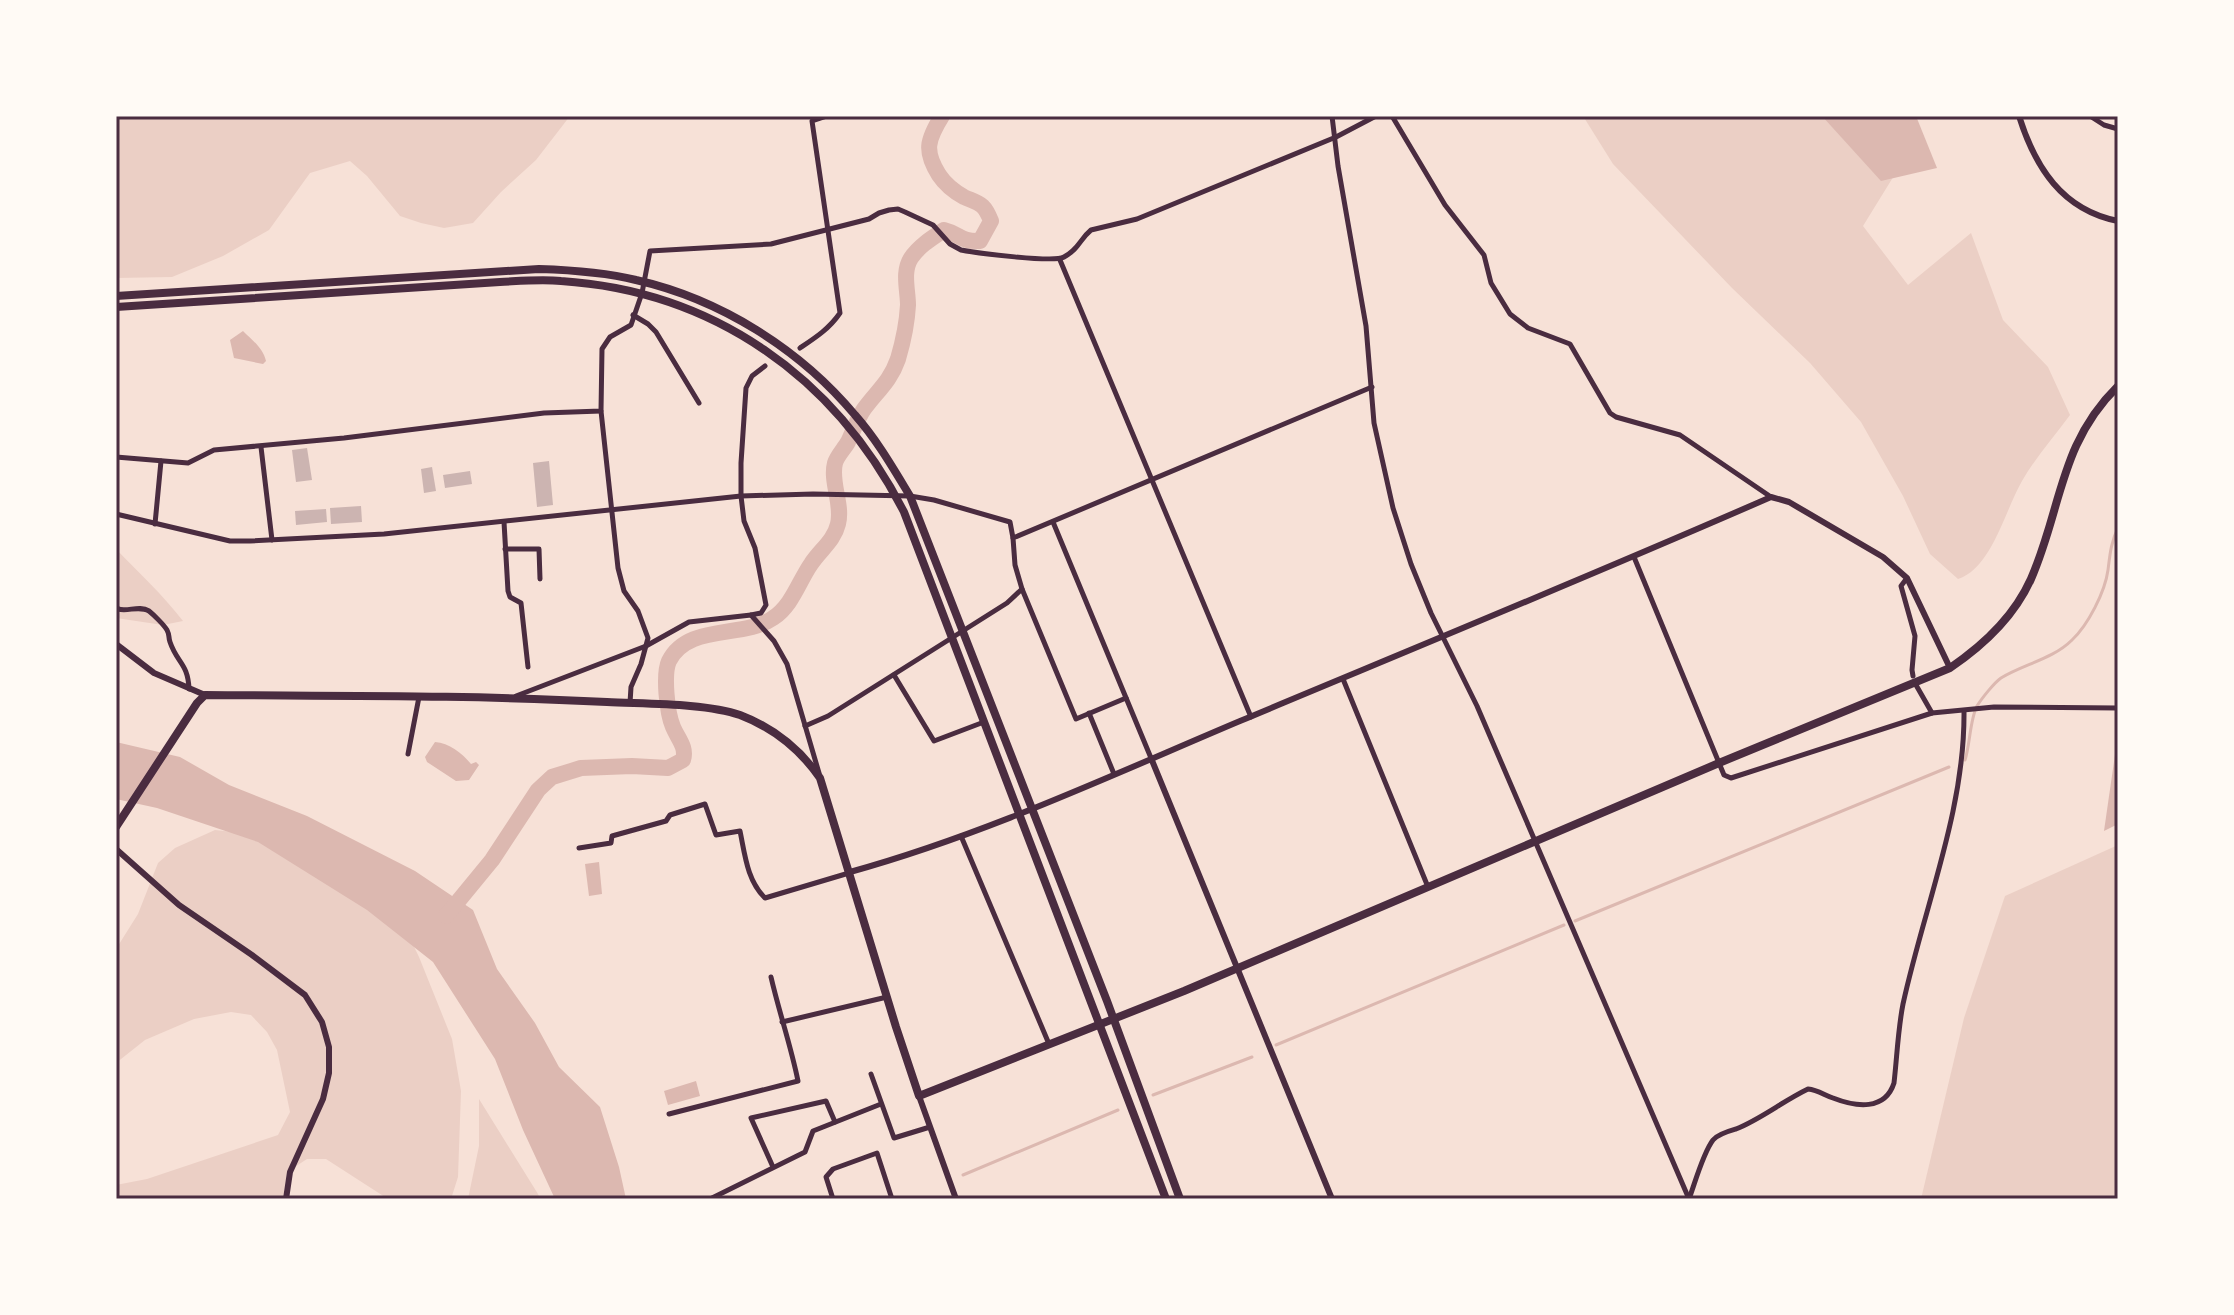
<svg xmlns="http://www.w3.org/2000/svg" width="2234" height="1315" font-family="Lato,sans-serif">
<rect width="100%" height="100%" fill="#f7e1d7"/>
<g fill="#ebcfc5">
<polygon points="116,116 570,116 536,160 501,192 473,223 444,228 421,223 400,216 367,176 350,161 310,173 269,230 223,256 172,277 116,278"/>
<path d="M1583 116H1892L1916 140 1863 226 1908 285 1971 233 2003 320 2048 367 2070 415C2054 437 2035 458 2022 481 2005 510 1992 568 1958 579L1930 554 1903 496 1861 422 1810 363 1732 288 1613 164Z"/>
<path d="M116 549C139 573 163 595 183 621L163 625 116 618Z"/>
<polygon points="215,830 260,835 392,901 419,957 452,1039 461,1091 458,1177 451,1199 388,1199 326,1159 307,1159 287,1172 283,1199 116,1199 116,1185 147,1179 278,1135 290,1112 277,1050 267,1032 251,1015 231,1012 194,1019 145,1040 116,1063 116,949 138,914 158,863 175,848"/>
<polygon points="2118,845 2118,1199 1921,1199 1964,1018 2005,896"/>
<polygon points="479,1099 538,1194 540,1199 468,1199 479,1146"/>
</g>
<g fill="#dcb8b0">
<polygon points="1822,116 1916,116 1937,168 1881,181"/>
<path d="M243 331C252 340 263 348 266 361L263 364 234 358 230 340Z"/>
<polygon points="2118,734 2118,824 2104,831"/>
<polygon points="116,742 180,757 229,785 307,816 415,871 473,910 497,969 535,1023 559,1067 600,1107 619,1167 626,1199 555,1199 523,1130 495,1059 433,962 367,910 258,842 157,808 116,799"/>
<path d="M435 742C449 743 462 753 471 764L476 762 479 765 469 780 456 781 427 762 425 757Z"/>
<polygon points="599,862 602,894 589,896 585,864"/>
<polygon points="696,1081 700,1096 668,1105 664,1091"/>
</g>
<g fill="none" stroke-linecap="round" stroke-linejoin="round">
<g stroke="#dcb8b0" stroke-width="3">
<path d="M1965 760C1970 745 1970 719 1977 706 1982 698 1994 683 2001 678 2024 664 2053 659 2072 640 2088 625 2105 592 2108 570 2110 554 2111 542 2118 528"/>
<polyline points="1575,921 1949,767"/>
<polyline points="1276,1045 1564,925"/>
<polyline points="1153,1095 1252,1057"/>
<polyline points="963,1175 1118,1110"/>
</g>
<path stroke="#dcb8b0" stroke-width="16" d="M446 916 492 860 538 790 552 777 581 768 632 766 668 768 683 760C687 747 678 739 673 727 667 713 663 674 669 661 688 623 743 639 773 618 792 606 799 581 811 564 820 550 834 541 838 524 843 504 830 482 835 463 837 456 844 449 848 442 853 432 857 419 864 409 877 391 890 382 898 359 903 342 907 324 908 305 908 290 902 272 911 258 919 246 932 238 944 230 960 234 960 242 980 241L991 221C984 203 980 204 964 197 955 192 945 184 939 175 924 151 927 140 942 116"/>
</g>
<g fill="#ccb4b1">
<polygon points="307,448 312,480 296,482 292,450"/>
<polygon points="549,461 553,505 537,507 533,463"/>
<polygon points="432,467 436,491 424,493 421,469"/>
<polygon points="470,471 472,484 445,488 443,475"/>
<polygon points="361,506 362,522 331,524 330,508"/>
<polygon points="326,509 327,522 296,525 295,511"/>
</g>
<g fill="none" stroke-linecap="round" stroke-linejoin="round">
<g stroke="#4a2c40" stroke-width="5">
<polyline points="1332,116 1338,166 1366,326 1374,423 1393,508 1411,564 1431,613 1477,706 1689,1199"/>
<polyline points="1392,116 1445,205 1484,255 1491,283 1510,314 1528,328 1570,344 1610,413 1616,417 1680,435 1771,497"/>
<polyline points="2090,116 2104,125 2118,129"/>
<polyline points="1060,260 1251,717"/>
<polyline points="633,315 648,324 656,332 699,403"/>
<path d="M800 348C815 338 829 329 840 313L812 121 827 116"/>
<polyline points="601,411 618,568 624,591 638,611 648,638 641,664 631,687 630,703"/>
<polyline points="261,447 272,540"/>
<path d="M116 457 188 463 214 450 344 438 544 413 601 411 602 349 610 337 631 325 642 293 650 251 771 244 869 219 879 213 889 210 898 209 905 212 933 225 950 244 961 250C977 253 1054 263 1064 257 1080 248 1079 240 1091 230L1137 219 1336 137 1376 116"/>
<polyline points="116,514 230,541 250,541 384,534 741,496 813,494 910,496 934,500 1010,522 1013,538"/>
<polyline points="504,522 508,591 510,597 521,603 528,667"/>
<polyline points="1053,522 1151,758"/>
<polyline points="155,524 161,461"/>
<polyline points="505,549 539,549 540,579"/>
<polyline points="1634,557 1724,775 1731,778 1932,713"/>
<polyline points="1907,578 1901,586 1915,636 1912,670 1913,676"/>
<polyline points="1022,589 1076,719 1126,698"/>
<path d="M116 606 118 609C128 612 139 605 149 611 154 615 164 625 167 630 170 636 168 636 170 642 177 663 188 663 189 689"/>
<polyline points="751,615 761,613 766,605 755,548 744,521 741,496 741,463 746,388 752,376 765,366"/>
<polyline points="894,675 934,741 984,722"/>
<polyline points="1343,679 1428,887"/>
<polyline points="1916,685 1932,713 1994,707 2118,708"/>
<polyline points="516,696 646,646 689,622 751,615 774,641 787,664 819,773"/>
<polyline points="1089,713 1114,774"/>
<polyline points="805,726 828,716 1007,603 1022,589 1015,565 1013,538 1372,387"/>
<polyline points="408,754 419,697"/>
<polyline points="961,836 1049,1044"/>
<path d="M579 848 611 843 612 836 666 821 670 815 705 804 716 835 740 831C745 855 747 880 765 898L849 873"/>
<polyline points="782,1022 887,997"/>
<polyline points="871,1074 894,1138 930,1127"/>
<path d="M669 1114 798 1081C791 1046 779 1012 771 977"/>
<polyline points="773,1167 751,1118 826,1101 835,1122"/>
<polyline points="710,1199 805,1152 813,1131 881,1104"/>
<polyline points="833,1199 826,1177 833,1169 877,1153 892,1199"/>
<path d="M1689 1199C1695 1183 1703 1153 1713 1140 1718 1134 1729 1131 1736 1129 1761 1119 1783 1101 1808 1089 1818 1090 1824 1095 1833 1098 1856 1107 1885 1111 1894 1083 1897 1057 1898 1029 1903 1004 1924 907 1965 811 1964 711"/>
</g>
<g stroke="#4a2c40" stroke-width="6">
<path d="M2019 116C2035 167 2062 210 2118 221"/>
<polyline points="116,644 154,673 205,695"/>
<polyline points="1151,758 1332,1199"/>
<polyline points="116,849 179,905 252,955 305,995 322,1022 329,1047 329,1073 323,1099 290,1172 286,1199"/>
<path d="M850 872C984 835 1112 775 1240 721 1417 647 1595 574 1771 497L1789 502 1883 557 1907 578 1950 668"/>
<polyline points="919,1096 956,1199"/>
</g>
<path stroke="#4a2c40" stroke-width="8" d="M116 827 197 703 205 695C339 696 473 695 607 702 644 704 706 703 740 715 774 728 800 749 820 778L896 1027 919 1096 1184 991 1719 763 1950 668C1984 645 2014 617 2031 579 2062 508 2059 444 2118 386"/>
<g stroke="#4a2c40" stroke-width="8">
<path d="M116 296 539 269C572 270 604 272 636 280 720 299 800 349 855 415 877 440 893 468 910 496L1107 1001 1180 1199"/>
<path d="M116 307 500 282C520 281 541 279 561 281 714 291 835 377 904 512L1166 1199"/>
</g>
</g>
<rect width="2234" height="1315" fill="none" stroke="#fffaf5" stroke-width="236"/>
<rect x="118" y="118" width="1998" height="1079" fill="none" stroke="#4a2c40" stroke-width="3"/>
</svg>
